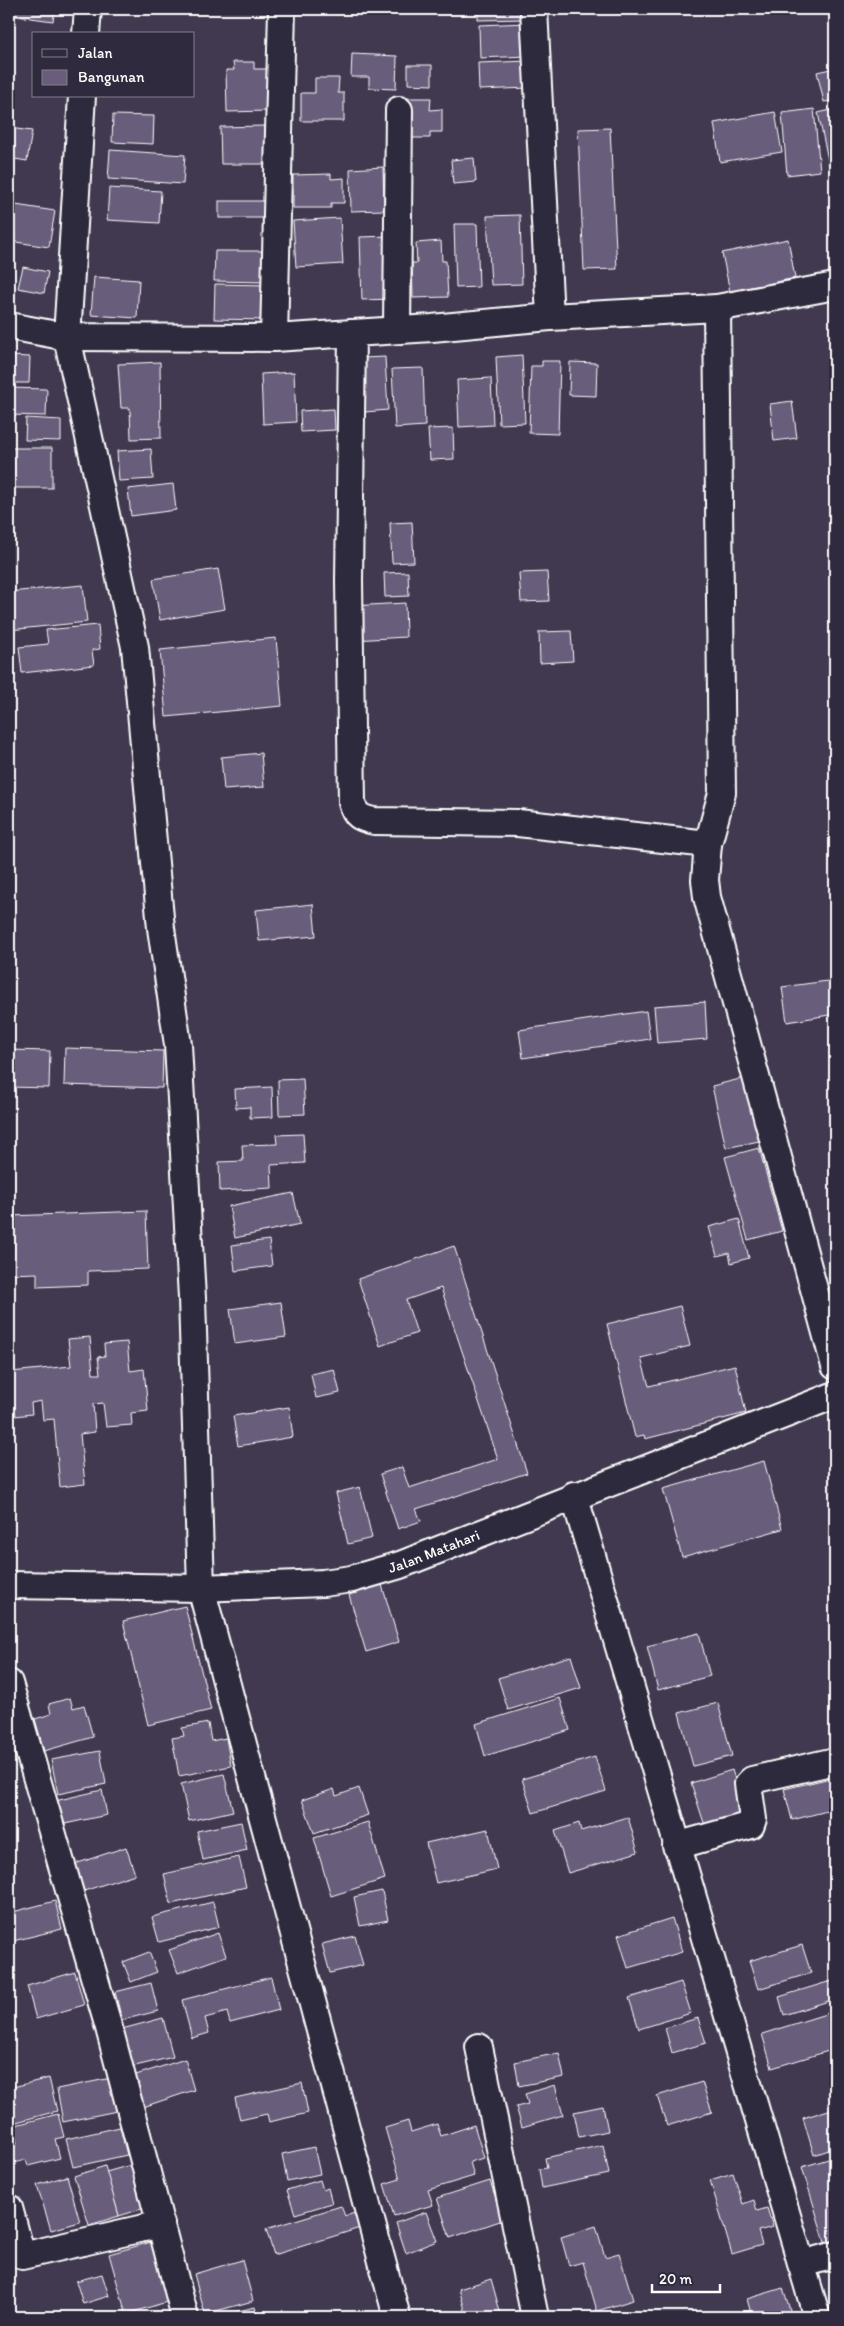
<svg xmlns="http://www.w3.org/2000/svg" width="844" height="2326" font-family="Itim,sans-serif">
<rect width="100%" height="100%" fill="#403950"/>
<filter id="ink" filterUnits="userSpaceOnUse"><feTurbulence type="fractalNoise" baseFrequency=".02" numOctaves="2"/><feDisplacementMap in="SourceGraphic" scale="10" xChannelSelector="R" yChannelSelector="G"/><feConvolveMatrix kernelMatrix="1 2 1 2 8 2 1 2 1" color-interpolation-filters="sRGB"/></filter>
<g filter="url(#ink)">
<g fill="#695d7b" stroke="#fff">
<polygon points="9,9 55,9 53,21 9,15"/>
<polygon points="478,9 524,9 524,19 478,20"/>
<polygon points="527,23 528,56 480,58 479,25"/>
<polygon points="352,54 397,56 396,89 369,88 369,77 351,77"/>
<polygon points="528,61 529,88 479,90 478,63"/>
<polygon points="233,62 254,62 254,69 267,69 267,111 227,112 226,70 234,70"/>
<polygon points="408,65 432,65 432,85 408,84"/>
<polygon points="835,68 835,100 824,102 817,72"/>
<polygon points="315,78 339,78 338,93 344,93 344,121 301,121 301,93 315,93"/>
<polygon points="405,98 431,98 430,110 442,109 442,132 430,132 430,138 405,138"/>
<polygon points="814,109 820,171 787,175 782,113"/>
<polygon points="835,109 835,173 831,174 818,113"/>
<polygon points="775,112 782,152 720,162 714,123"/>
<polygon points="113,115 154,116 153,144 112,142"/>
<polygon points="265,126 266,164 221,164 220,127"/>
<polygon points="9,128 32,131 27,161 9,158"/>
<polygon points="610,128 617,269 584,270 578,129"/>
<polygon points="110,150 185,155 183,184 108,179"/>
<polygon points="474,158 476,182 453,184 451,160"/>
<polygon points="383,167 384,210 351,211 350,169"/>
<polygon points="331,174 331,179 344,178 344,203 331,203 331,208 293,208 293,175"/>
<polygon points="109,188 161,191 159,223 107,220"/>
<rect x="219" y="201" width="46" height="17"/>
<polygon points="9,204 55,211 49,247 9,241"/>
<polygon points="520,215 522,284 491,285 487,216"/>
<polygon points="340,218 343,264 296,267 293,221"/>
<polygon points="454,224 477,224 479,287 456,288"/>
<polygon points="390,236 392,299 362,300 360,237"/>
<polygon points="788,239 795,278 730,292 722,253"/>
<polygon points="441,241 442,261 446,261 448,297 413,298 412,263 417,263 416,243"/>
<polygon points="215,251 265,251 265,282 214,281"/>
<polygon points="23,267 48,272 44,293 18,288"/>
<polygon points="94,277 139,280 137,318 91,315"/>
<polygon points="215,284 268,285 267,320 214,319"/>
<polygon points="522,355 525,423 499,424 496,357"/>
<polygon points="9,356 30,357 29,383 9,383"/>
<polygon points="385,357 388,410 365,412 362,358"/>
<polygon points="542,361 560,361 558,434 529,433 531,366 542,366"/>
<polygon points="160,362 161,438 131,439 130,408 121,408 118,364"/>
<polygon points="570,362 597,363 596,396 569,395"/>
<polygon points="423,368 425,426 395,428 392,369"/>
<polygon points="294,372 296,422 263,424 261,374"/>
<polygon points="491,378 493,425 459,427 457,380"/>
<polygon points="9,388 47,389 46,416 9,415"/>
<polygon points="792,401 797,438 774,441 770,404"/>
<polygon points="334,409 335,430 301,432 300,411"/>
<polygon points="26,418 61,420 61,441 25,440"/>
<polygon points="453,428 454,459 430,460 428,429"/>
<rect x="9" y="448" width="43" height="40"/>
<polygon points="151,449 153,479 119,481 117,451"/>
<polygon points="173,484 176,510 131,516 128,489"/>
<polygon points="412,522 414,562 392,563 390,523"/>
<polygon points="218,569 225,609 160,620 153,579"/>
<polygon points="408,572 409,596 385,597 384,573"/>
<polygon points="547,572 549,601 521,602 519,573"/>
<polygon points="83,585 87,622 9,630 9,592"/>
<polygon points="405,603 406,637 354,640 352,606"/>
<polygon points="98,625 100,649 92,650 94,665 22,673 19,647 48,644 46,630"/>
<polygon points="571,631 573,661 540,663 539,632"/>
<polygon points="276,638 282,706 166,717 160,650"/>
<polygon points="261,753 264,787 224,790 221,757"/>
<polygon points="313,904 316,936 259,941 256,910"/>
<polygon points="835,980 835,1014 787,1022 782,987"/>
<polygon points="705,1002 707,1039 657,1043 654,1006"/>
<polygon points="646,1011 650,1039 523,1058 519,1030"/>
<polygon points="65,1048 163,1051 162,1088 64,1085"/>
<polygon points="9,1050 50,1051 49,1088 9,1087"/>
<polygon points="744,1078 759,1141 726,1148 712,1086"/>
<polygon points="303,1079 305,1114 279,1115 278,1080"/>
<polygon points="272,1087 273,1117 250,1118 250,1107 236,1108 235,1089"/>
<polygon points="303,1134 305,1163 271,1165 272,1188 220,1191 219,1162 243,1161 242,1145 277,1144 276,1135"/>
<polygon points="759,1148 782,1231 748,1240 725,1157"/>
<polygon points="293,1193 300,1224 235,1238 229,1206"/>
<polygon points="146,1211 148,1269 88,1271 88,1285 37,1287 37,1273 9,1274 9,1216"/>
<polygon points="739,1219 749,1258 731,1263 729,1253 717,1256 709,1227"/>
<polygon points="269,1240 272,1266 235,1271 232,1245"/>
<polygon points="454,1246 527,1473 416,1509 421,1521 398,1529 380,1474 402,1467 409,1488 498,1459 441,1288 406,1300 417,1333 380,1346 358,1279"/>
<polygon points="281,1302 286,1337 235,1344 230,1309"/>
<polygon points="680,1306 690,1346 641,1358 649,1386 735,1365 746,1413 645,1439 644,1435 635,1437 607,1324"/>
<polygon points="90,1337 93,1374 100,1374 98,1357 105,1356 104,1344 127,1342 130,1371 144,1369 148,1411 131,1413 132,1425 106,1427 103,1403 93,1404 95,1432 80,1434 85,1484 60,1487 54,1419 43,1420 41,1401 31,1403 32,1414 15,1416 11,1372 71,1366 68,1339"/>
<polygon points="334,1369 340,1393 316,1398 311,1374"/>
<polygon points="289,1407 293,1437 238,1446 233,1416"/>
<polygon points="764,1461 782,1529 682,1557 663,1489"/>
<polygon points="360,1487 372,1538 348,1544 336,1493"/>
<polygon points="382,1585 399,1642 366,1652 349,1595"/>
<polygon points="185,1606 211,1710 148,1725 123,1621"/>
<polygon points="699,1633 710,1676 658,1690 647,1646"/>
<polygon points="571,1656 581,1688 508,1710 498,1678"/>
<polygon points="70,1698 73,1708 84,1705 93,1737 44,1751 35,1719 51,1714 49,1704"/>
<polygon points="560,1698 570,1730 485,1756 476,1724"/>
<polygon points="718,1703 732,1756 693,1766 679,1713"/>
<polygon points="208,1723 211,1741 226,1738 231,1766 179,1776 172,1738 184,1736 182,1728"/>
<polygon points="100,1751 106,1784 58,1794 51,1760"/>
<polygon points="595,1757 606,1791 533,1813 522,1779"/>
<polygon points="732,1770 747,1816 706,1829 691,1783"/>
<polygon points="224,1774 233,1811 189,1821 181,1784"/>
<polygon points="835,1777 835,1809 792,1820 784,1789"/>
<polygon points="359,1788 368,1815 314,1833 302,1800 334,1789 336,1796"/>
<polygon points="102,1790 107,1815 60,1825 55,1801"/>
<polygon points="628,1817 638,1852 568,1873 555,1831 579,1823 581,1831"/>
<polygon points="241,1822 247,1850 203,1860 197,1831"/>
<polygon points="368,1822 385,1879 331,1896 314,1838"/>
<polygon points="488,1829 497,1869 436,1883 426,1843"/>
<polygon points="126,1847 135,1874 84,1891 75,1864"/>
<polygon points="239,1857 246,1887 171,1904 164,1874"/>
<polygon points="382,1891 388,1920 360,1926 354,1897"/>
<polygon points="55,1901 62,1929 9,1942 9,1913"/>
<polygon points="213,1902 219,1927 159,1942 152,1917"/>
<polygon points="672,1918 682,1952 628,1968 618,1935"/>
<polygon points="218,1933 226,1956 178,1973 169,1950"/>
<polygon points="355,1936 363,1965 330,1973 322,1944"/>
<polygon points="802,1945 811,1973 758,1989 749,1961"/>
<polygon points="149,1952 157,1972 131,1982 123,1962"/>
<polygon points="75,1972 84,2005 36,2019 27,1986"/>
<polygon points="271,1977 279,2010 230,2023 227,2012 205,2018 209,2033 192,2038 182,2000"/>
<polygon points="831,1981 835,1999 784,2015 779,1997"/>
<polygon points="681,1982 691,2013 639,2029 629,1998"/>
<polygon points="151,1983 158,2011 122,2020 115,1992"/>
<polygon points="829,2013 835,2035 835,2049 772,2068 762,2034"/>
<polygon points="163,2018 173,2057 131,2067 122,2029"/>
<polygon points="698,2018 706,2043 672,2053 665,2028"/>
<polygon points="559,2053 564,2077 519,2086 515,2062"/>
<polygon points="185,2059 194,2090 143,2107 133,2076"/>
<polygon points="49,2078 57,2111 9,2124 9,2088"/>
<polygon points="111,2078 117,2111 63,2122 57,2089"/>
<polygon points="702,2082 712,2112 667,2126 657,2096"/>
<polygon points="302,2083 308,2113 269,2122 267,2114 240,2120 235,2098"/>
<polygon points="555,2085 563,2115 522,2127 516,2107 528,2104 525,2094"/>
<polygon points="603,2106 608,2131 579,2137 574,2112"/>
<polygon points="835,2108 835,2148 814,2155 803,2118"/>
<polygon points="58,2114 64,2137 55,2139 60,2158 28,2166 26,2160 14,2163 10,2145 17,2143 12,2126"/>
<polygon points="408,2121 411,2132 437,2124 441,2136 474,2125 484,2158 470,2162 474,2176 428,2190 433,2205 394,2216 384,2184 400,2179 385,2128"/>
<polygon points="120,2127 127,2155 73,2167 66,2139"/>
<polygon points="603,2145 609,2174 542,2188 539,2169 547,2168 545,2158"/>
<polygon points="314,2147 320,2174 287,2181 282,2154"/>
<polygon points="835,2157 835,2250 828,2252 802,2167"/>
<polygon points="138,2163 151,2206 119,2216 106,2172"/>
<polygon points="105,2166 119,2216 89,2225 74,2176"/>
<polygon points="733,2173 743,2204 754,2200 757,2211 767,2208 773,2227 758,2231 762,2245 732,2254 710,2180"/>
<polygon points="67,2176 80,2222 51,2230 37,2185"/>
<polygon points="320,2180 323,2190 328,2188 332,2203 295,2214 287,2190"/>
<polygon points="490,2181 503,2220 450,2238 437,2198"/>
<polygon points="341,2206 345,2216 355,2213 360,2228 274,2255 266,2229"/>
<polygon points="426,2212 437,2241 406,2253 396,2223"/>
<polygon points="596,2226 605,2257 619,2253 633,2300 597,2311 583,2262 569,2266 561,2237"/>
<polygon points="151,2242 167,2302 126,2314 109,2254"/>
<polygon points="242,2260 253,2301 205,2314 194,2274"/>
<polygon points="102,2274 109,2296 83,2304 76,2281"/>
<polygon points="491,2279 501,2315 493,2317 467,2317 459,2289"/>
<polygon points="783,2288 792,2316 752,2317 747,2299"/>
<polygon points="255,2307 258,2317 214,2317"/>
</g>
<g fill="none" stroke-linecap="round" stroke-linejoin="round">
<g stroke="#fff" stroke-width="30">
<g id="minor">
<polyline points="534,9 550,317"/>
<polyline points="86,34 88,9"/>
<polyline points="82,96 67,337 135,647 161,928 178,1045 192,1298 201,1588 397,2317"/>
<polyline points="717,308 722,793 708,844 705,880 707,897 835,1366"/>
<polyline points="9,326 67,337 274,338 432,328 550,317 717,308 835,286"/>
<polyline points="397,330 399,110"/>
<path d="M352 333 349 581 352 802C355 816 361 818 374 821L518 823 708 844"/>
<polyline points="274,338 282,9"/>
<polyline points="574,1495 817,2317"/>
<path id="s1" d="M9 1585 201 1588 323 1583 352 1579 400 1565 835 1395"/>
<polyline points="9,1683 109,2028 185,2317"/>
<polyline points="676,1846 751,1825 753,1819 748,1784 752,1780 835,1761"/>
<polyline points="479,2047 535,2317"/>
<polyline points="9,2208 22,2256 161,2224"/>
<polyline points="801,2264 835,2255"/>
</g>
</g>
<use href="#minor" stroke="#2f2a3d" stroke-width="26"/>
</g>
</g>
<g text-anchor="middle" stroke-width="5" stroke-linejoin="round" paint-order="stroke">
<g font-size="15" fill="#fff" stroke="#2f2a3d">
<text dy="5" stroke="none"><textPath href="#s1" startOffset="430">Jalan Matahari</textPath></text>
</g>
</g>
<rect width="844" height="2326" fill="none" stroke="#2f2a3d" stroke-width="30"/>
<rect x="15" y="15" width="814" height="2296" fill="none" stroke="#fff" stroke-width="2" filter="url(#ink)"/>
<rect x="32" y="32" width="162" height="65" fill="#2f2a3d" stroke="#827f8b"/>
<rect x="42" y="49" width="25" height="8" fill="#2f2a3d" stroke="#827f8b"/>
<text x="78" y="58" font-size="15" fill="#ffffff">Jalan</text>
<rect x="42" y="70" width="25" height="15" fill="#695d7b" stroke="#827f8b"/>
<text x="78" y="82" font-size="15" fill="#ffffff">Bangunan</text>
<path d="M652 2284v8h68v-8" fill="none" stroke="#ffffff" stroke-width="2.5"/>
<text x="659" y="2284" font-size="15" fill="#ffffff" stroke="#2f2a3d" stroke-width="4" paint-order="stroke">20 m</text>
</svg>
